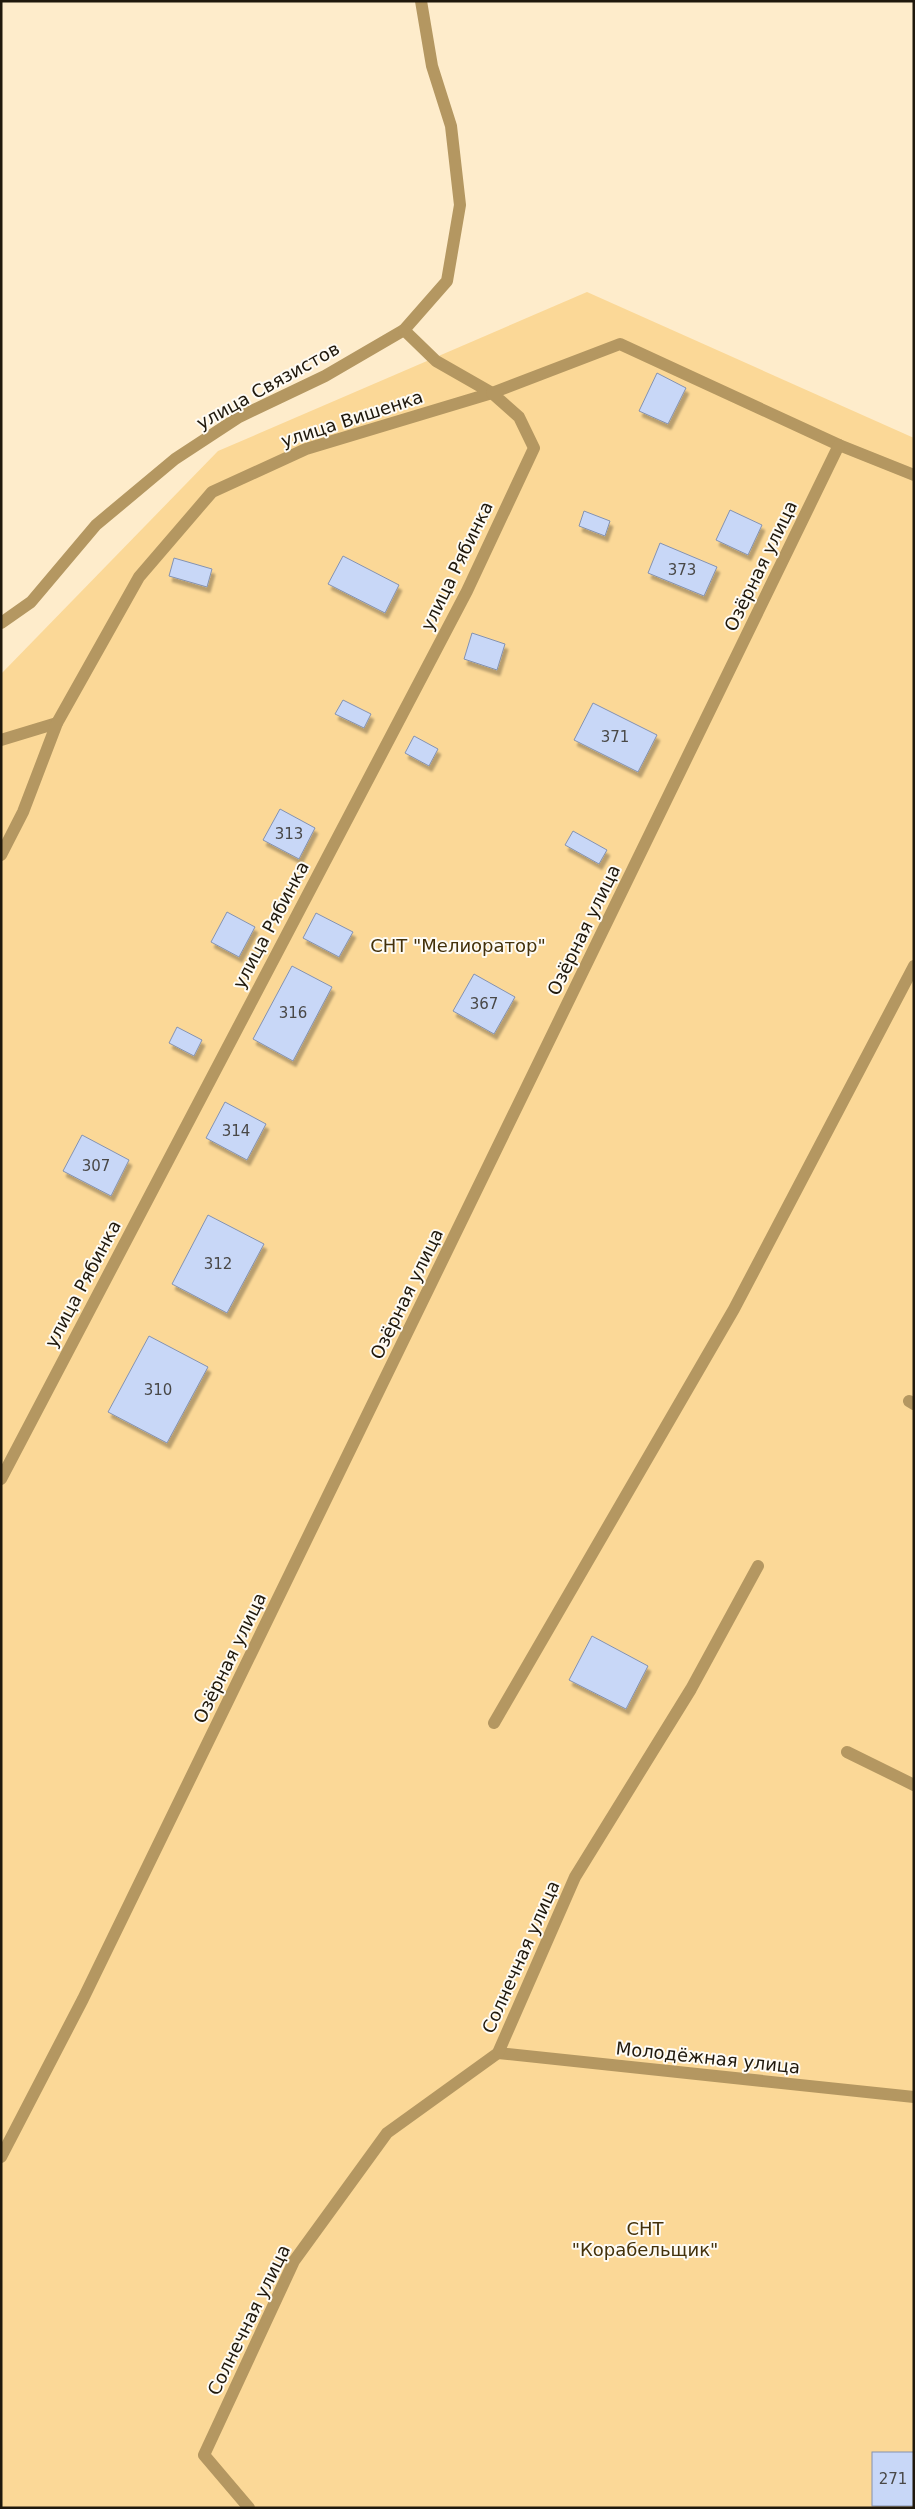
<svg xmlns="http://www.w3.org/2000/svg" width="915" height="2509" font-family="'DejaVu Sans',sans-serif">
<defs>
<filter id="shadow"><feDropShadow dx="3" dy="5.5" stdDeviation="1" flood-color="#0004"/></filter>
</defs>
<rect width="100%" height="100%" fill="#feeccb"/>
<polygon fill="#fbd897" points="587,292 914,438 914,2508 1,2508 1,674 218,451"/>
<g fill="#c8d7f7" stroke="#8492b0" filter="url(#shadow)">
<polygon points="657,373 686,388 668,424 639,411"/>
<polygon points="730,510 762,525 748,555 716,540"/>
<polygon points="584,511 610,521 605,536 579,526"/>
<polygon points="660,543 717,567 704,596 648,573"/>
<polygon points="343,556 399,585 385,613 328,584"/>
<polygon points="174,558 212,569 207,587 169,576"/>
<polygon points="472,633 505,644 497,670 464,659"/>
<polygon points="343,700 371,714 364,728 335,714"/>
<polygon points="593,703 657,735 638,772 574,740"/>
<polygon points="414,736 438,749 429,766 405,753"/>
<polygon points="280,809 315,828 299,859 263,840"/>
<polygon points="573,831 607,850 599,864 565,845"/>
<polygon points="227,912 255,927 239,957 211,942"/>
<polygon points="316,913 353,932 339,957 303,938"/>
<polygon points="292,966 332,987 293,1061 253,1039"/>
<polygon points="474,974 515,997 494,1034 453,1011"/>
<polygon points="177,1027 202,1040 194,1056 169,1043"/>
<polygon points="225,1102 266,1124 247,1160 206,1138"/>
<polygon points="82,1135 129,1160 111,1196 63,1171"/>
<polygon points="208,1215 264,1244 227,1313 172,1284"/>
<polygon points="149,1336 208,1367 167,1443 108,1412"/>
<polygon points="592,1636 648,1666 626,1709 569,1680"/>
<rect x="872" y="2452" width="42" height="54"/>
</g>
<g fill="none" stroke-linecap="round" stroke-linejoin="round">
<g stroke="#b49761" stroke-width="12">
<polyline points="1,623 31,602 96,525 175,459 239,417 325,376 404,330 447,281 460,205 451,126 432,66 421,1"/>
<polyline points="1,740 57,723"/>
<polyline points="1,855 23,812 57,723 139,577 212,492 306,449 492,393 436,361 404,330"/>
<polyline points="909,1401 914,1404"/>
<polyline points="1,1479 467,591 534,448 519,417 492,393 620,344 839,445 914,475"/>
<polyline points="494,1723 734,1309 914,966"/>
<polyline points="847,1752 914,1785"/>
<polyline points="498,2053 914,2097"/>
<polyline points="1,2157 83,1999 839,445"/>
<polyline points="249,2508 204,2455 294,2261 387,2133 498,2053 575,1877 691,1689 758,1566"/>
</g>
</g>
<g text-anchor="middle" stroke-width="4" stroke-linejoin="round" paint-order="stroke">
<g font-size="15" fill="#494847">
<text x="682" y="575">373</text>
<text x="615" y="742">371</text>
<text x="289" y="839">313</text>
<text x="484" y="1009">367</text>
<text x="293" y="1018">316</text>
<text x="236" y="1136">314</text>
<text x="96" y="1171">307</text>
<text x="218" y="1269">312</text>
<text x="158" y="1395">310</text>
<text x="893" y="2484">271</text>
</g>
<g font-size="18" fill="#1f180c" stroke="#fefbf4">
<text transform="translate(268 386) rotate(-29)" y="6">улица Связистов</text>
<text transform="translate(352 419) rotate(-18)" y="6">улица Вишенка</text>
<text transform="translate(457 566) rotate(-64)" y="6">улица Рябинка</text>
<text transform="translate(761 566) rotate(-64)" y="6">Озёрная улица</text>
<text transform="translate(271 925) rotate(-62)" y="6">улица Рябинка</text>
<text transform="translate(584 930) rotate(-64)" y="6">Озёрная улица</text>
<text transform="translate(83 1284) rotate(-62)" y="6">улица Рябинка</text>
<text transform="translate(407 1294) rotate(-64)" y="6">Озёрная улица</text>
<text transform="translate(230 1658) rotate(-64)" y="6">Озёрная улица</text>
<text transform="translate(521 1957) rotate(-66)" y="6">Солнечная улица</text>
<text transform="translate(708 2058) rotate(6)" y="6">Молодёжная улица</text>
<text transform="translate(249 2320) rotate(-64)" y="6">Солнечная улица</text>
</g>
<g font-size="18" fill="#43310a" stroke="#fefbf4">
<text x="458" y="952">СНТ "Мелиоратор"</text>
<text x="645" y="2235">СНТ<tspan x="645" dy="21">"Корабельщик"</tspan></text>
</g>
</g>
<rect width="915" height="2509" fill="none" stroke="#1f180c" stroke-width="5"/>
</svg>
